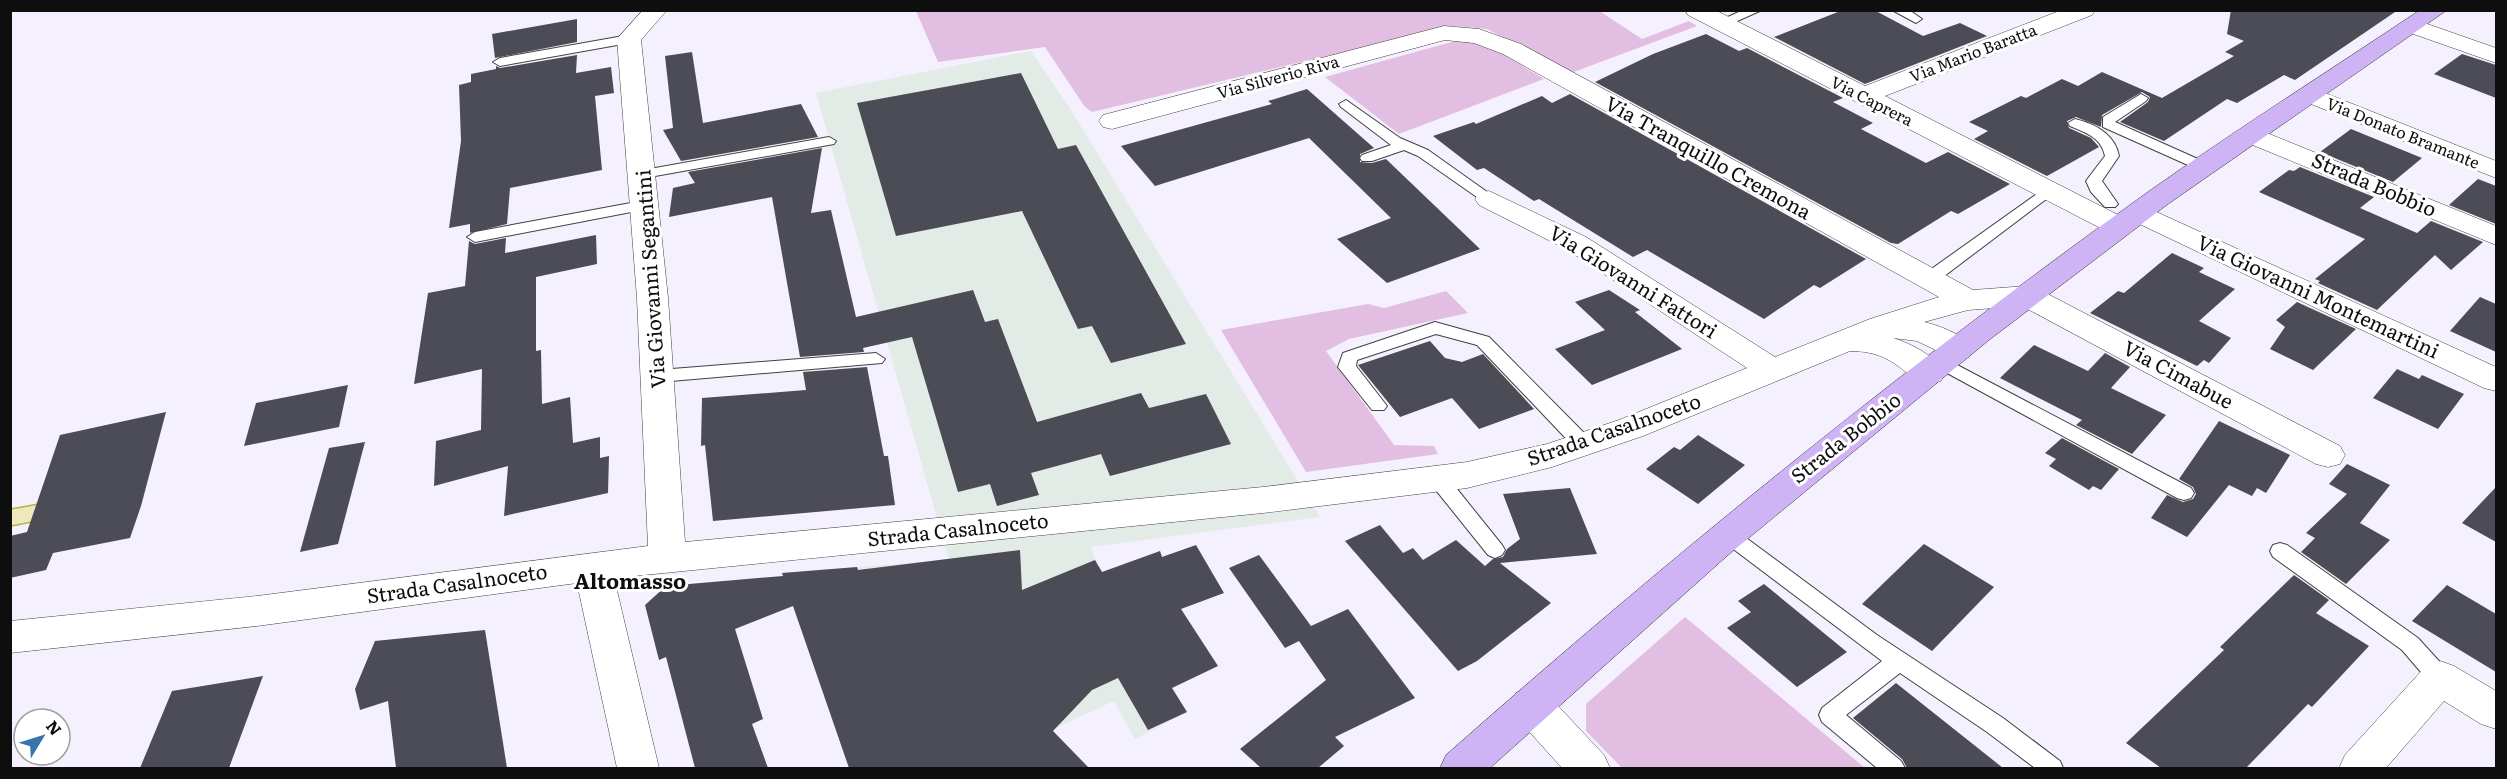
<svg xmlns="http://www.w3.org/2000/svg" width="2507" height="779" font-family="Literata,serif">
<rect width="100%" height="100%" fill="#f4f0fd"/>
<polygon fill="#e3ebe6" points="1031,51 1069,107 1320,517 1091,547 1095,560 1187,712 1135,739 1114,701 969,768 849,768 782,573 949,560 816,93"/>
<g fill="#e3bee3">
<polygon points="1598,10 1642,39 1689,21 1697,26 1571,73 1487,29 1452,26 1092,112 1085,107 1045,47 938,62 916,11"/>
<polygon points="1455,41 1488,45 1544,79 1399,134 1325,77"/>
<polygon points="1446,291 1468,313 1349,339 1326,351 1394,445 1434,446 1438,454 1306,472 1221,330 1368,304 1384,308"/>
<polygon points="1685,617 1865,768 1622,768 1586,731 1586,704"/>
</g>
<polygon fill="#eee9bb" stroke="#bcb24c" stroke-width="1.5" points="67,499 58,517 11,526 11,509"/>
<g fill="#4b4c55">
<polygon points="1843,10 1874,10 1923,36 1960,23 1987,36 1865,84 1774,37"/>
<polygon points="2231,10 2398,10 2295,80 2284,75 2237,103 2227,99 2164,141 2120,122 2148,102 2150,97 2142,92 2102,115 2101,127 2076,117 2067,121 2069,128 2091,138 2099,147 2047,176 1974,139 1988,131 1969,122 2021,96 2026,98 2062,79 2078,86 2102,72 2162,98 2234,56 2225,52 2244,41 2227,34"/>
<polygon points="577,19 577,42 495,58 492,34"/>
<polygon points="1706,34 1739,51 1747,48 1843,98 1833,102 1873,123 1861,129 1926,163 1948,152 2010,184 1958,214 1951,211 1898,244 1891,243 1595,82 1653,54"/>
<polygon points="692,52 703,123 801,104 818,137 681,161 663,130 673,128 665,56"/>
<polygon points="2462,54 2496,65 2496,98 2434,74"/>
<polygon points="577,55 576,73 611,67 614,93 595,96 602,170 510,188 507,224 470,233 470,224 449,228 461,141 459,85 471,82 471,74 496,69 496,66 500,68"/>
<polygon points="1021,73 1058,149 1076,145 1186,344 1111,363 1092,326 1078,329 1022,211 896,236 857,103"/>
<polygon points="1307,89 1374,148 1360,154 1360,162 1372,163 1386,159 1480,249 1387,283 1337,239 1391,218 1309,138 1155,186 1121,146 1272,104 1268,101"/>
<polygon points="1570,94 1866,259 1820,288 1814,285 1764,319 1647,250 1633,257 1539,199 1534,201 1484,168 1477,170 1433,136 1474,122 1476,124 1542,96 1552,103"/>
<polygon points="2351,129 2422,158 2393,182 2320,152"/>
<polygon points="822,148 811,213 831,210 856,317 973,290 985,322 998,319 1037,422 1141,393 1149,408 1206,394 1231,444 1110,476 1101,454 1031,473 1039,495 997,506 990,484 958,492 912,337 863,348 864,352 800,357 772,197 669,217 673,188 695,183 688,172"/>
<polygon points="2300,167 2374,197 2360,208 2417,233 2431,221 2483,242 2451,270 2435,255 2377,310 2318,283 2320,281 2315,279 2365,239 2259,192 2289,170 2294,171"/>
<polygon points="2478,179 2496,186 2496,224 2449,205"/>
<polygon points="596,235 597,264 536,277 536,351 541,350 542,404 570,397 573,443 600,437 600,458 609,456 608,493 504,516 508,466 434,486 436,441 481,430 482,369 414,384 428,293 465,286 469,241 475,244 506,238 505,253"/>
<polygon points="2172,253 2204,268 2199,272 2235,289 2199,321 2231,338 2209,363 2204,360 2197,366 2090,313 2118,291 2124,293"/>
<polygon points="1609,290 1640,310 1635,312 1682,349 1592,385 1555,349 1605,330 1575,302"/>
<polygon points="2480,297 2496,304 2496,352 2450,331"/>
<polygon points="2297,302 2356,329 2313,370 2270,349 2285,327 2276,320"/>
<polygon points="1430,341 1445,358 1462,362 1483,354 1534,409 1479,429 1452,398 1400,417 1358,365"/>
<polygon points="2034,345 2088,371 2105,353 2130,367 2111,388 2166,415 2132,454 2076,425 2082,420 2000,378"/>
<polygon points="867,367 884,456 888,456 895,505 713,521 705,445 701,446 702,398 806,390 803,372"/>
<polygon points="2397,369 2419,379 2422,375 2464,394 2438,429 2373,398"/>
<polygon points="348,385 339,427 244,446 256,403"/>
<polygon points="166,412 141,506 130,538 53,553 46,570 10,578 10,536 27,532 60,435"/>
<polygon points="2219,421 2290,455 2266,493 2257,488 2252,496 2229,485 2187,537 2151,518 2167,495 2183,502 2193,499 2196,494 2193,487 2179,479"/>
<polygon points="1698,435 1745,465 1698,504 1646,469 1674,447 1680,450"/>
<polygon points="2062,438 2119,469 2101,490 2093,486 2089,490 2049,466 2056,459 2045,453"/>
<polygon points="365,442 338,544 300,552 329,448"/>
<polygon points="2347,464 2390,485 2360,523 2390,540 2346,584 2301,552 2315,538 2306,533 2347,494 2329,484"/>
<polygon points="2496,487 2496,542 2462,523"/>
<polygon points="1570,488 1597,554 1500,563 1551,603 1477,661 1458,671 1345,541 1380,525 1403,553 1413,548 1423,560 1456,540 1485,566 1493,559 1503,557 1507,549 1520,539 1503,494"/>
<polygon points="1924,544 1994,587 1932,651 1862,604"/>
<polygon points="1196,545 1224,593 1181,609 1218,666 1172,688 1187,712 1148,730 1118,678 1092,690 1053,731 1089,768 849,768 793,606 735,629 763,719 752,724 768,768 695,768 666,657 659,660 645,605 666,586 783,576 782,573 857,567 858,570 1020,550 1022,590 1095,560 1102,572 1160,551 1162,557"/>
<polygon points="1259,555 1311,626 1348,609 1415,698 1335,737 1344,746 1318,768 1261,768 1240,749 1326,680 1299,641 1285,648 1229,568"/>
<polygon points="2294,575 2329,600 2316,613 2369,646 2312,707 2308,704 2246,768 2161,768 2126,743 2224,650 2220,647"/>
<polygon points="1764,584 1847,652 1797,687 1727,628 1751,612 1738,601"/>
<polygon points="2447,585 2496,614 2496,672 2412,621"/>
<polygon points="485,630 507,768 396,768 388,701 360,710 355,689 375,641"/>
<polygon points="263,676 229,768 140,768 172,691"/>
<polygon points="1896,683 2003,768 1907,768 1902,759 1853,718"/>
</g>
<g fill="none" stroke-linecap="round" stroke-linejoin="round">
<g stroke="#414141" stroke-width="2">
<g id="service">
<polygon points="1743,10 1762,10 1726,26 1721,27 1715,23"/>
<polygon points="1892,10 1909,10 1922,19 1916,23"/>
<polygon points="629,35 634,36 634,42 500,66 493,62 500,58"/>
<polygon points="2141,94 2148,98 2146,101 2115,122 2209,164 2211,167 2209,170 2199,170 2103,127 2103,117"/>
<polygon points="1346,100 1400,138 1428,150 1497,199 1489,204 1484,202 1418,156 1404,150 1372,161 1362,161 1360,158 1362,155 1391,145 1341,107 1339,104"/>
<path d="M2075 119C2095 124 2115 134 2119 156L2102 181 2118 204 2115 207H2105L2091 192 2086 181 2105 156C2101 137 2086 133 2070 126L2068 123Z"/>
<polygon points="829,137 836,141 834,144 644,178 637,174 644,170"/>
<polygon points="2048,186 2053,188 2056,191 2053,194 1935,283 1923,283 1921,279 1923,275"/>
<polygon points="647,200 655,205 652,208 475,242 467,237 475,232"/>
<polygon points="1435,322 1489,337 1590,439 1592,444 1590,449 1576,449 1477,345 1436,334 1357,360 1356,366 1387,406 1384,410 1372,410 1338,367 1343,353"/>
<polygon points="876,353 885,359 882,363 659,382 650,376 659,370"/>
<polygon points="1942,357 2191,488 2194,493 2191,498 2184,500 2177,498 1936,367 1933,363"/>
<polygon points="1438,472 1445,474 1502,545 1505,550 1502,555 1495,558 1488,555 1431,484 1428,479 1431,474"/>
<polygon points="1727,526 1734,529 1877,635 2003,718 2060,761 2063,768 2035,768 1987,732 1900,673 1846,715 1901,761 1905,768 1877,768 1822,722 1819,715 1822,708 1882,661 1720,539 1717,534 1720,529"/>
<polygon points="2280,543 2287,545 2418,638 2448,671 2451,678 2448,685 2440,687 2432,685 2402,650 2273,557 2270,551 2273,545"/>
</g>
</g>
<g stroke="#414141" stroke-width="1">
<g id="minor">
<path d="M643 10H667L641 40 668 298 685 542 1263 487 1467 462 1547 444 1619 420 1747 368 1566 249 1479 205 1475 199 1479 193 1489 191 1586 237 1775 357 1870 319 1939 297 1503 54 1474 43 1445 40 1112 129 1103 127 1099 121 1103 115 1444 26 1479 29 1521 44 1973 290 2027 286 2038 289 2340 446 2345 455 2340 464 2328 467 2316 464 2022 306 1968 310 1924 322C1941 326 1965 335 1974 350L1969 357 1958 361 1917 341 1893 338C1912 344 1934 355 1945 373L1941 381C1917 387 1906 369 1887 359 1875 353 1863 351 1850 351L1643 436 1552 467 1467 488 1263 513 614 578 659 768H617L577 583 257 626 10 653V621L257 596 648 546 637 298 617 39Z"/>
<polygon points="1685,10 1715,10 1865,86 2062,10 2095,10 2092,15 1885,96 2130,221 2134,227 2130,233 2120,236 2110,233 1688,15"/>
<polygon points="2413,19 2496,48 2496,63 2405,31 2401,26 2405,21"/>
<polygon points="2310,87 2496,161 2496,178 2301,100 2297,95 2301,90"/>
<polygon points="2252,127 2496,226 2496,245 2243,141 2239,135 2243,129"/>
<polygon points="2139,204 2496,367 2496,391 2484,388 2129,219 2125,213 2129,207"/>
<polygon points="2440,661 2454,666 2496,691 2496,729 2481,724 2444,701 2386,768 2339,768 2345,755 2426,666"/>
<polygon points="1531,688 1546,693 1604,755 1610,768 1562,768 1516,717 1510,705 1516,693"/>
</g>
</g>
<g stroke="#303030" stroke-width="1">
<path id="secondary" d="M2420 10H2447L2168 204 1989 340 1728 555 1490 768H1440L1446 755C1671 556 1904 367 2148 192 2237 129 2329 71 2420 10Z"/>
</g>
<use href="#service" fill="#fff" fill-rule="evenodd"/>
<use href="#minor" fill="#fff" fill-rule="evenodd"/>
<use href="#secondary" fill="#ceb4f5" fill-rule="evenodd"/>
</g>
<g text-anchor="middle" stroke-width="6" stroke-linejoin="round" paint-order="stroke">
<g font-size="16" fill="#0e0e0e" stroke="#fff">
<text transform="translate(1973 53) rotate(-21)" y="6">Via Mario Baratta</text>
<text transform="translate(1278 77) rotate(-15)" y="6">Via Silverio Riva</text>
<text transform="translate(1872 101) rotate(27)" y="6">Via Caprera</text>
<text transform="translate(2403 133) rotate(22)" y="6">Via Donato Bramante</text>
</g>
<g font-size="20" fill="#0e0e0e" stroke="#fff">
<text transform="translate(1708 158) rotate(29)" y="7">Via Tranquillo Cremona</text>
<text transform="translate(2374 185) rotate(23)" y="7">Strada Bobbio</text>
<text transform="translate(651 279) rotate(-94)" y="7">Via Giovanni Segantini</text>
<text transform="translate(1633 282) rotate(32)" y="7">Via Giovanni Fattori</text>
<text transform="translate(2318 297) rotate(25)" y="7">Via Giovanni Montemartini</text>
<text transform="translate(2178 375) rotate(28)" y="7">Via Cimabue</text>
<text transform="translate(1614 430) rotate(-19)" y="7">Strada Casalnoceto</text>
<text transform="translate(1846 438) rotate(-38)" y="7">Strada Bobbio</text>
<text transform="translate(958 530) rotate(-6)" y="7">Strada Casalnoceto</text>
<text transform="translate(457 584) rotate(-8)" y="7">Strada Casalnoceto</text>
</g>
<g font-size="21" font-weight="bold" fill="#0e0e0e" stroke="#fff">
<text x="630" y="589">Altomasso</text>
</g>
</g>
<rect width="2507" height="779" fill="none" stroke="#0e0e0e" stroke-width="24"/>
<g transform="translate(42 737) rotate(52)"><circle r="28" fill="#ffffff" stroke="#9f9f9f" stroke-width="1.5"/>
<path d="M0-4.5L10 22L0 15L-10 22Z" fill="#3875ac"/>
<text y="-9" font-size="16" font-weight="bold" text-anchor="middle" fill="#0e0e0e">N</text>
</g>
</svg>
